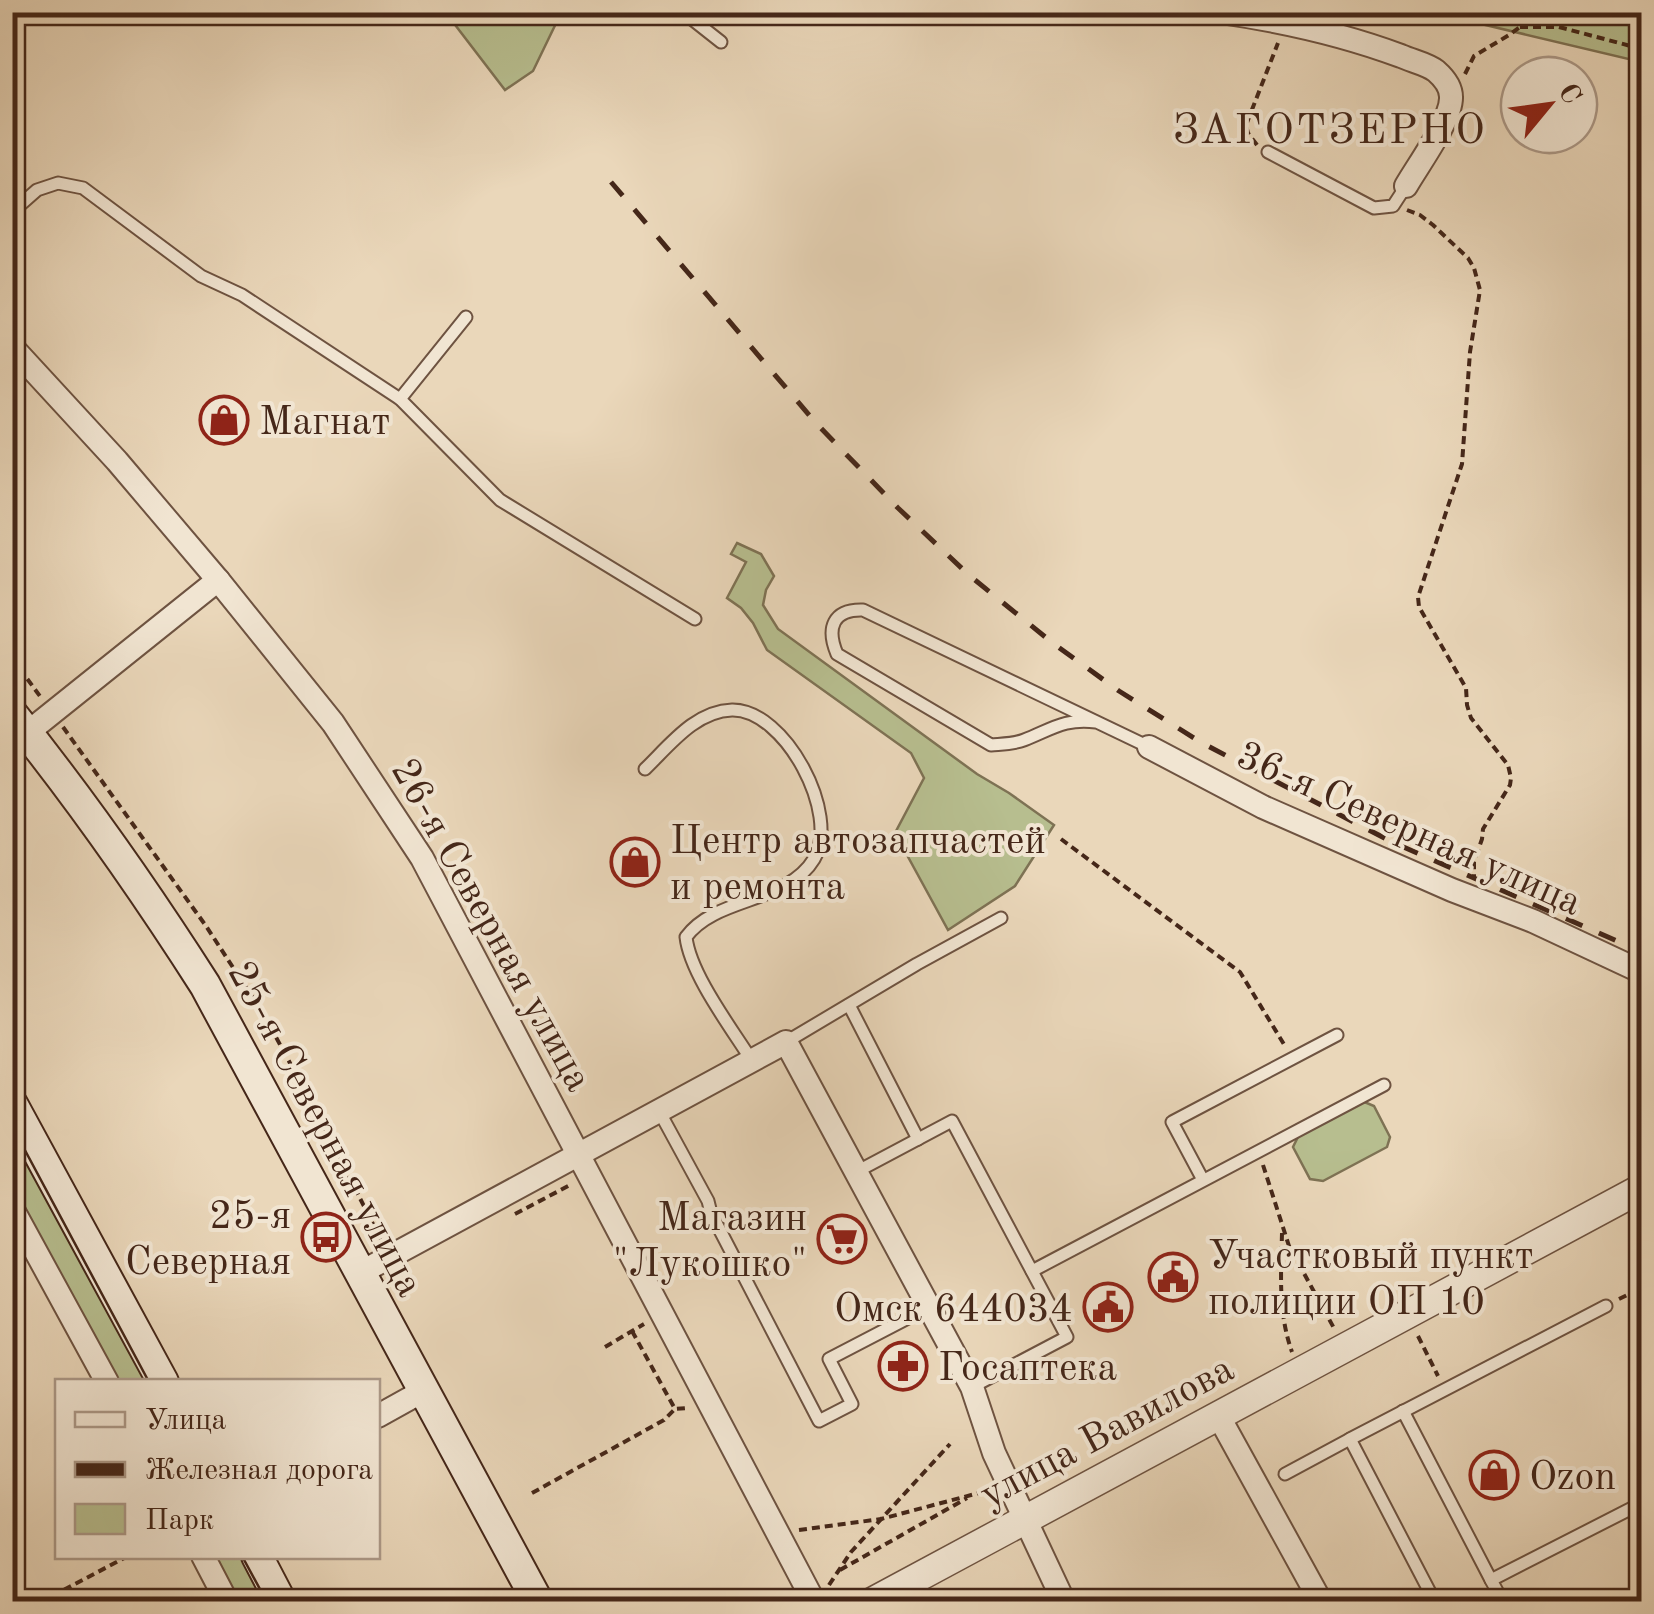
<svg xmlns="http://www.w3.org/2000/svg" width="1654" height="1614" font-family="'Old Standard TT',serif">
<rect width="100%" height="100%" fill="#ead7ba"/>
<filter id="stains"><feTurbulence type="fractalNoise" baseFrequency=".002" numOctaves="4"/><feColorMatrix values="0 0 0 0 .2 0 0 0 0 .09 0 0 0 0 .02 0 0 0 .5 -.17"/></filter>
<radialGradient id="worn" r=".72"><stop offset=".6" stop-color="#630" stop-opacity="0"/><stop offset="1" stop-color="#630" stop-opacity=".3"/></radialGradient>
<g fill="#b7be8f" stroke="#7e7254" stroke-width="2.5">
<polygon points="446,13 561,13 533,71 505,90"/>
<polygon points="1435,13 1641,13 1641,62"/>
<polygon points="737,543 761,554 774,576 766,590 763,605 778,629 977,774 1009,793 1054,825 1015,886 948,930 895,833 924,778 911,753 767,650 753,623 741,608 727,598 746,562 731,554"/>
<polygon points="1362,1101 1374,1106 1390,1137 1387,1147 1323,1181 1310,1179 1293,1147 1299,1135"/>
<polygon points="12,1124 150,1381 114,1381 13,1203"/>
<polygon points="213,1557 251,1557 275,1601 236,1601"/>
</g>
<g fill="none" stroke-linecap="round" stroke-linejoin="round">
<g stroke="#6e5341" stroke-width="15">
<g id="service">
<polyline points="683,12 721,42"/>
<polyline points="1268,152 1374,208 1393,206 1406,186"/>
<polyline points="12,212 37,190 58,183 83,188 201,276 242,295 400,399 500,500 695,619"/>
<polyline points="400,399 466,317"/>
<path d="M1096 722C1065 718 1052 729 1024 740 1014 744 1002 744 991 745L837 654C826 628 833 609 863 610L1149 747"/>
<path d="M645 769C669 746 695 711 732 710 785 709 841 815 814 859 787 904 716 896 686 937 690 974 732 1029 752 1061"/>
<polyline points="849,1005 918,1139"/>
<polyline points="786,1042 917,964 1001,918"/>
<polyline points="659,1111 708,1201 711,1213 819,1421 852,1404 829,1359 929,1307"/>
<polyline points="856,1172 952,1121 1067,1337 972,1387"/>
<polyline points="1203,1180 1172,1122 1337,1035"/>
<polyline points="1032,1271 1384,1085"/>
<polyline points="1403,1411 1491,1580"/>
<polyline points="1285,1474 1350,1439"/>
<polyline points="1435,1602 1350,1439 1606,1306"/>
<polyline points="1503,1602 1491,1580 1642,1503"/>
</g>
</g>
<g stroke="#6e5341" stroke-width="26">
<g id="minor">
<path d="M1221 12C1283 21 1342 34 1401 56 1412 61 1427 64 1436 71 1444 78 1451 87 1451 97 1452 119 1418 165 1406 186"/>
<polyline points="12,347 117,461 218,580 333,723 422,858 814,1602"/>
<polyline points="27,733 218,580"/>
<polyline points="1149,747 1263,807 1452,890 1533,921 1642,972"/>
<polyline points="12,1208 107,1382"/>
<polyline points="360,1273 786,1042 972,1387 994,1453 1064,1602"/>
<polyline points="1218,1415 1321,1602"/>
<polyline points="378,1416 423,1391"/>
<polyline points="203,1556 227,1602"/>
</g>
</g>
<g stroke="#6e5341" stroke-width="31">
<polyline id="tertiary" points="872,1602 1642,1188"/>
</g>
<g stroke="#452719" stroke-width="34">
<g id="secondary">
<path d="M12 714C82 801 145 891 205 985L538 1602"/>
<polyline points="12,1104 163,1382"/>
<polyline points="257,1556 281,1602"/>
</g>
</g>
<g stroke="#452719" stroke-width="4" stroke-dasharray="8 5" stroke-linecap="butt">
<polyline points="1520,27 1559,27 1642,49"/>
<polyline points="1465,74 1474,56 1509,35 1520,27 1530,12"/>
<polyline points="1257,145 1248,133 1246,125 1278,43"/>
<polyline points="1407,210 1420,215 1433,225 1468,258 1474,268 1480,290 1470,352 1462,464 1418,597 1419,607 1466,688 1467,705 1471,718 1508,765 1511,778 1510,785 1483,829 1482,839 1474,862 1474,879"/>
<polyline points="12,658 42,699"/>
<polyline points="63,727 206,926 264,1015 317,1113 381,1240"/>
<polyline points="1061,839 1240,972 1285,1046"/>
<polyline points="1263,1165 1289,1246 1335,1330"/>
<polyline points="515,1214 572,1184"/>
<path d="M1282 1233C1281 1274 1278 1313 1292 1352"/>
<polyline points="1619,1299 1642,1288"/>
<polyline points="632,1331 675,1409 687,1408"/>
<polyline points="1418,1336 1438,1376"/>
<polyline points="605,1347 644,1324"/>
<polyline points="532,1493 664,1420 675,1409"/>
<polyline points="799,1530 881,1519 990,1490"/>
<polyline points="840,1570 967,1498"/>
<polyline points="829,1585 851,1552 950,1444"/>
<polyline points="41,1602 128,1556"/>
</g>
<use href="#service" stroke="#f1e5d2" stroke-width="11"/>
<use href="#minor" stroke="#f1e5d2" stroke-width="22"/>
<use href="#tertiary" stroke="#f1e5d2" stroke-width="28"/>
<use href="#secondary" stroke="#f1e5d2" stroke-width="30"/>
<g stroke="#452719" stroke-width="2.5">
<polyline points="12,1126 149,1382"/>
<polyline points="242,1556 267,1602"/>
</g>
<polyline stroke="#452719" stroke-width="5" stroke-dasharray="18 18" stroke-linecap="butt" points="611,182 815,422 898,508 970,576 1054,644 1119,691 1202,743 1390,841 1642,952"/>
</g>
<defs>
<g id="shop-ring" transform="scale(2.5)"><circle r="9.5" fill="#f1e5d2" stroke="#8f2418" stroke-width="1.5"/><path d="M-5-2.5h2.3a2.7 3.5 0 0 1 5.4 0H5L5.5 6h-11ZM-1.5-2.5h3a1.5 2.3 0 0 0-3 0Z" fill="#8f2418"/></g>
<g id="bus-ring" transform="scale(2.5)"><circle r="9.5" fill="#f1e5d2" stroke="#8f2418" stroke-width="1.5"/><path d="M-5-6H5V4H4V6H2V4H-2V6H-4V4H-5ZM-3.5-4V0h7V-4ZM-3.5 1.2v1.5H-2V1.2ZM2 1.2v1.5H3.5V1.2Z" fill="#8f2418"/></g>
<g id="supermarket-ring" transform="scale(2.5)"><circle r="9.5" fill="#f1e5d2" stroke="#8f2418" stroke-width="1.5"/><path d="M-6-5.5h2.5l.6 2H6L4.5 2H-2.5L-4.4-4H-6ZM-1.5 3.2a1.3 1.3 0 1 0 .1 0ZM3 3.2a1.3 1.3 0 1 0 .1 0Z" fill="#8f2418"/></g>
<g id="civic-ring" transform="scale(2.5)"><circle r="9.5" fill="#f1e5d2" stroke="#8f2418" stroke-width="1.5"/><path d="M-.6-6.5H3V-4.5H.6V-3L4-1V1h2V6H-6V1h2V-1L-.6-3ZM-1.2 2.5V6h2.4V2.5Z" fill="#8f2418"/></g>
<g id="pharmacy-ring" transform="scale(2.5)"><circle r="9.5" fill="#f1e5d2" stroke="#8f2418" stroke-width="1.5"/><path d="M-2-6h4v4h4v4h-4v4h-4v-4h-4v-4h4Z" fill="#8f2418"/></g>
</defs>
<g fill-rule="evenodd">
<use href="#shop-ring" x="224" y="420"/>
<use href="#shop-ring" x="635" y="862"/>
<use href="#bus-ring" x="326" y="1237"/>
<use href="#supermarket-ring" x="842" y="1239"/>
<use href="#civic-ring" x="1173" y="1277"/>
<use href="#civic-ring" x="1108" y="1307"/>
<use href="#pharmacy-ring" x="903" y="1366"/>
<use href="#shop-ring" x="1494" y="1475"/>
</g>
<g text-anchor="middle" stroke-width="8" stroke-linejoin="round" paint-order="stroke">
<g font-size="40" fill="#452719" stroke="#f1e5d2" text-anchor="start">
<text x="259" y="434">Магнат</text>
<text x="670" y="853">Центр автозапчастей<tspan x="670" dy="46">и ремонта</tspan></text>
<text x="291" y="1228" text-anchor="end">25-я<tspan x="291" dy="46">Северная</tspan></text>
<text x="807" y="1230" text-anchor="end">Магазин<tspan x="807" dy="46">"Лукошко"</tspan></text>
<text x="1208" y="1268">Участковый пункт<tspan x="1208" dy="46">полиции ОП 10</tspan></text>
<text x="1073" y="1321" text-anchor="end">Омск 644034</text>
<text x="938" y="1380">Госаптека</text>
<text x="1529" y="1489">Ozon</text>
</g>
<g font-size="40" fill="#452719" stroke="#f1e5d2">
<text transform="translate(1410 827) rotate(24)" y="14">36-я Северная улица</text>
<text transform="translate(493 924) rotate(61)" y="14">26-я Северная улица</text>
<text transform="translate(327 1128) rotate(62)" y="14">25-я Северная улица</text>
<text transform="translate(1106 1430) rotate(-28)" y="14">улица Вавилова</text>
</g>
<g font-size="42" letter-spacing="2.5" fill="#452719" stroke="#f1e5d2">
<text x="1330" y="143">ЗАГОТЗЕРНО</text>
</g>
</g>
<rect width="1654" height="1614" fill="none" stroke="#ead7ba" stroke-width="50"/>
<rect x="15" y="15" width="1624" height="1584" fill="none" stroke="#452719" stroke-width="5"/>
<rect x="25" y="25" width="1604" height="1564" fill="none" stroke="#452719" stroke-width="2.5"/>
<rect x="55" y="1379" width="325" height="180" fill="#f1e5d2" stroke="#ac9988" stroke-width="2.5"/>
<rect x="75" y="1412" width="50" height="15" fill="#f1e5d2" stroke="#ac9988" stroke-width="2.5"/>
<text x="145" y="1429" font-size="30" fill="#452719">Улица</text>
<rect x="75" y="1462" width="50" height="15" fill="#452719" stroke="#ac9988" stroke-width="2.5"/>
<text x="145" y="1479" font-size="30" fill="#452719">Железная дорога</text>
<rect x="75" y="1504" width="50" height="30" fill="#b7be8f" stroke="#ac9988" stroke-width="2.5"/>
<text x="145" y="1529" font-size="30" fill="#452719">Парк</text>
<g transform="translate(1549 105) rotate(61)"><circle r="48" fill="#f1e5d2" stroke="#ac9988" stroke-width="2.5"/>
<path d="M0-8L18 38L0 25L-18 38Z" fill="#8f2418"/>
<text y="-15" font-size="28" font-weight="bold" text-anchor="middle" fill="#452719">С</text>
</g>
<rect width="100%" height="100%" filter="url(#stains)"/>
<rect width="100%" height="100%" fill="url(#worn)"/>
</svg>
